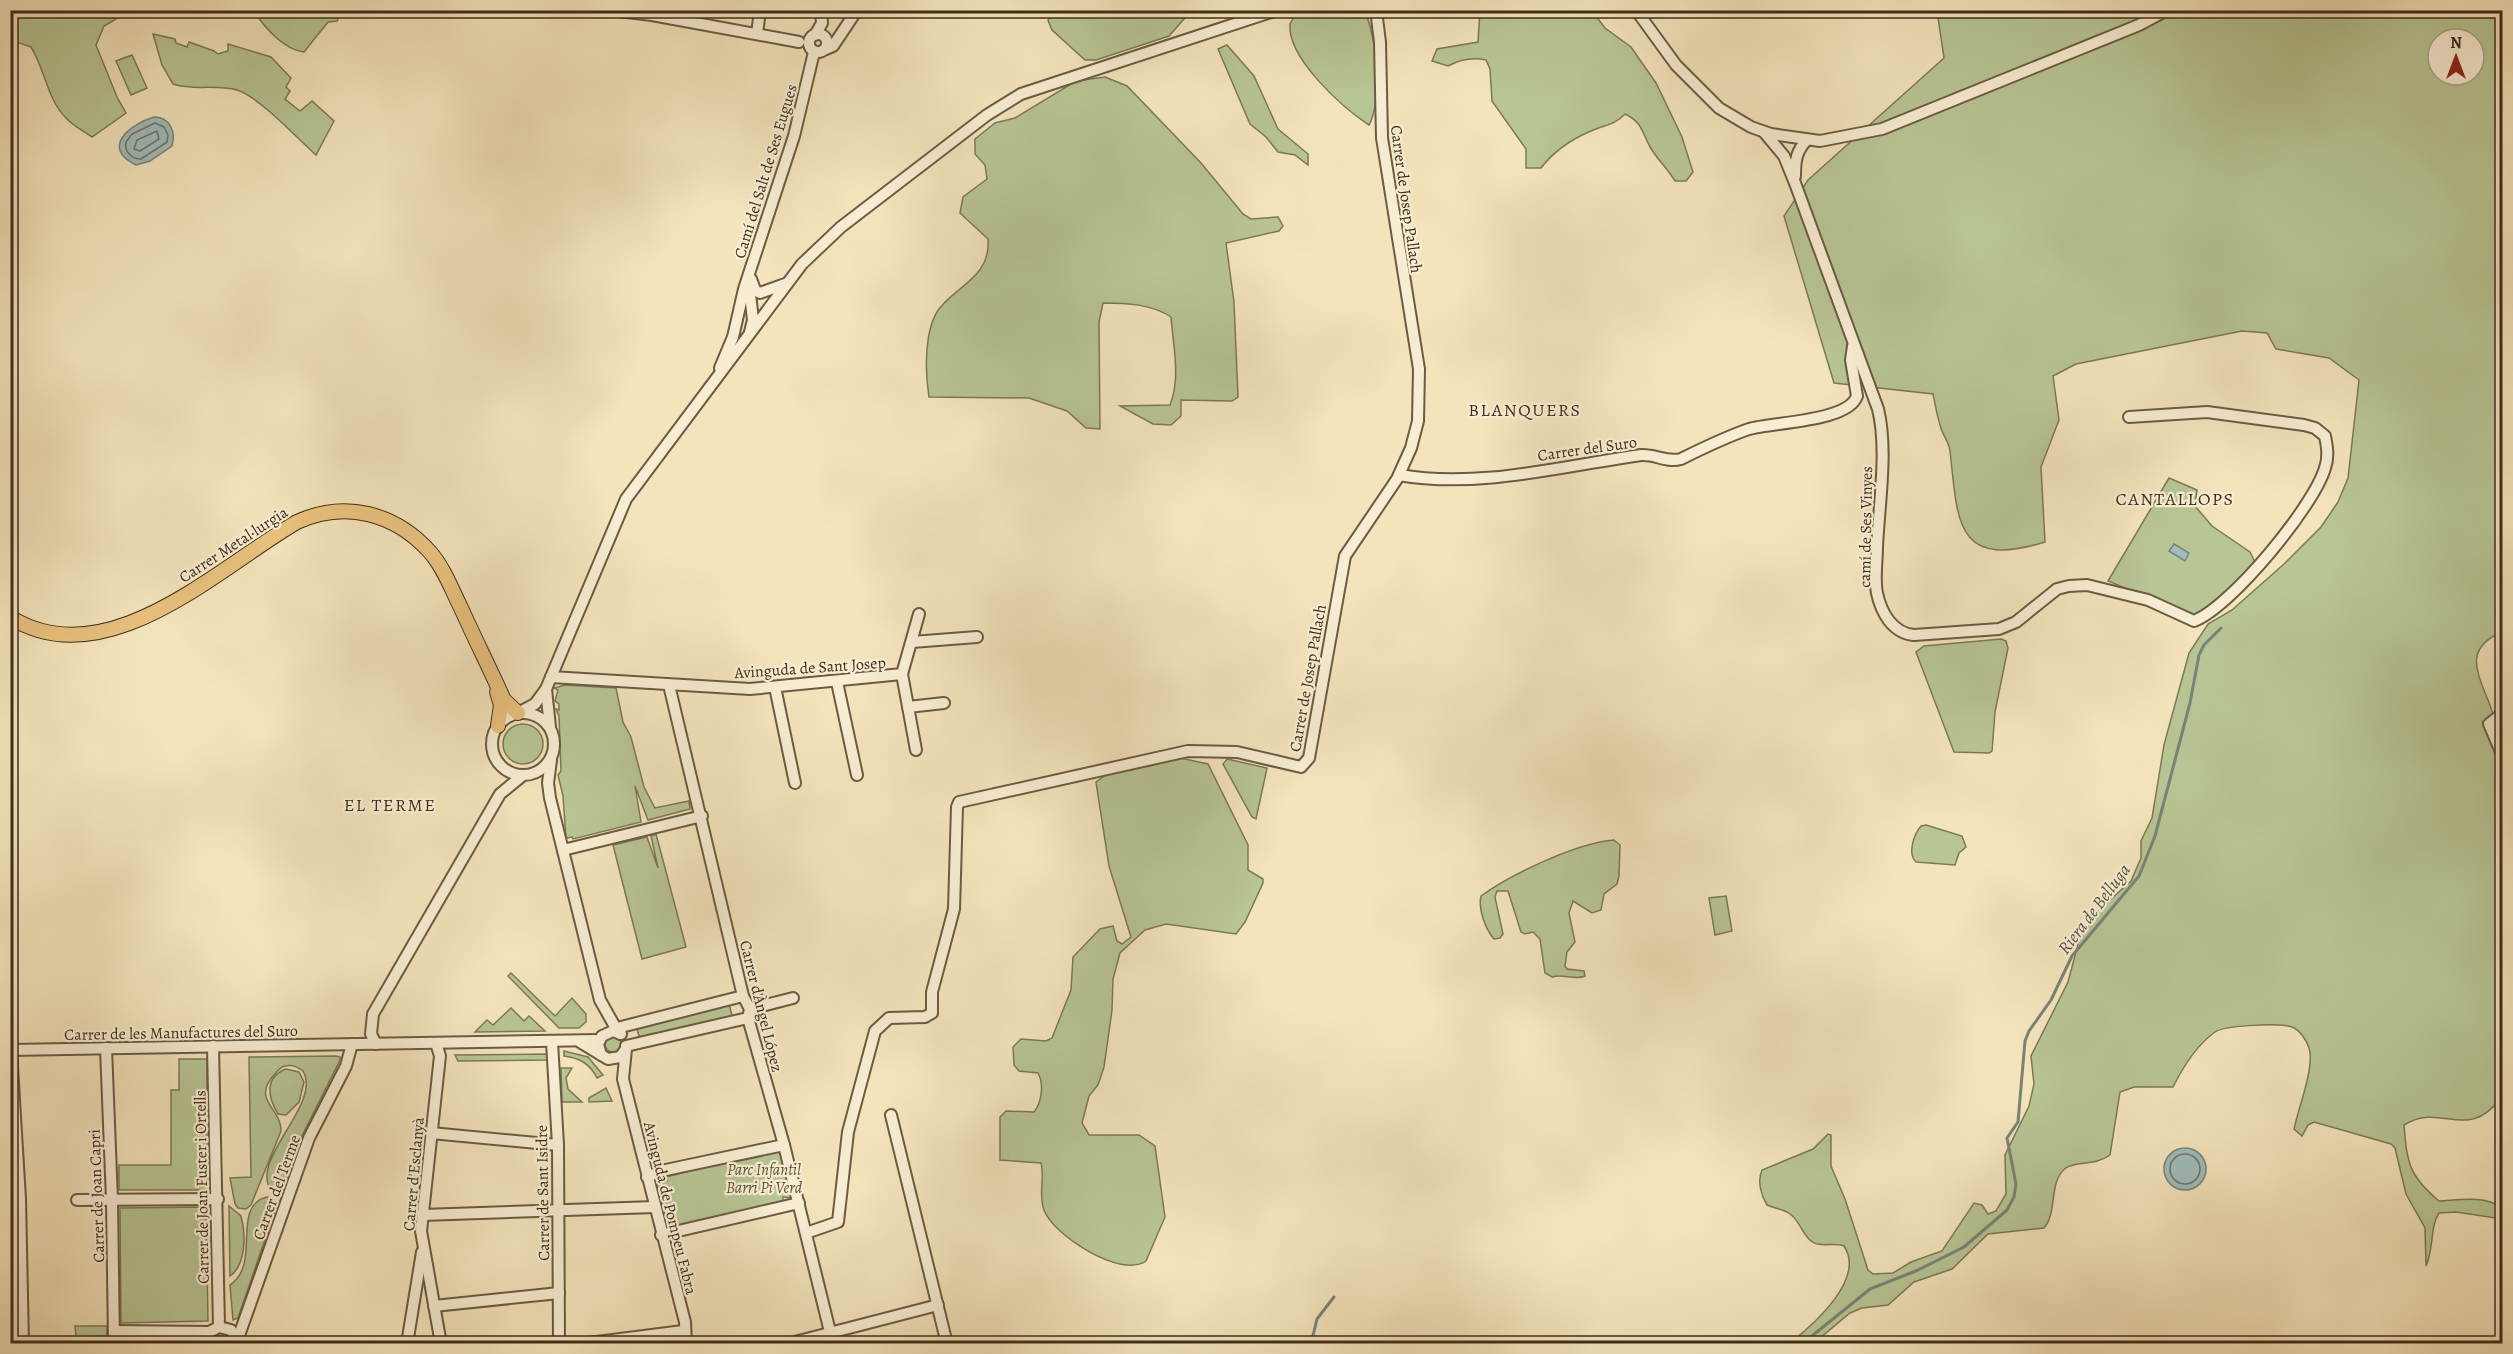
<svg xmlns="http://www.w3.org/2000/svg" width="2513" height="1354" font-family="Alegreya,serif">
<rect width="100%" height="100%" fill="#f4e4bc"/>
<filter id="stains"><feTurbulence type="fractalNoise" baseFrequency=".00333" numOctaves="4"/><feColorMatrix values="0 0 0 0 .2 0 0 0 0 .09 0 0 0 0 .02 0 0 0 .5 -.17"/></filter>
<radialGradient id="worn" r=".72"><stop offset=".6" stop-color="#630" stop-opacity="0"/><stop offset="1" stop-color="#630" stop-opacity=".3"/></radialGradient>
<g fill="#b8c594" stroke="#7c7956" stroke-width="1.5" fill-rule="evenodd">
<path d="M11 10 118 11 121 16 104 26 96 45 117 97 126 113 92 137C84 131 73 126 66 118 47 99 45 69 31 47L11 40Z"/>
<path d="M1480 10 1592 11 1605 28 1631 47 1656 83 1682 137 1693 172 1686 181H1675C1668 169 1657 159 1650 147 1642 132 1642 122 1625 114 1615 125 1604 125 1591 131 1572 139 1554 151 1541 168H1526V149L1492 101 1490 69 1486 60C1472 57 1461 59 1448 66L1432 61 1437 49 1478 42Z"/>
<path d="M254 11H271L291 16 340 14 337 21 328 22 304 52C284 50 264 27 254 11Z"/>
<polygon points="1055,11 1055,10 1191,11 1169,36 1096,60 1085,60 1052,30 1048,20"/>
<path d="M1309 11H1364C1377 32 1382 104 1369 125 1343 108 1287 58 1290 24L1295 15Z"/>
<path d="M1937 11H2502V632C2459 650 2481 678 2492 711L2494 716 2502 719V1097C2466 1144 2443 1101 2404 1125 2407 1163 2409 1176 2439 1201 2459 1200 2486 1195 2502 1208V1219L2456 1212 2439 1213C2430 1226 2434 1248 2426 1266L2425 1228 2406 1194 2395 1148 2391 1144 2314 1122 2308 1125 2302 1136 2294 1129C2298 1109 2315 1067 2309 1048 2307 1041 2300 1030 2292 1027 2280 1023 2225 1025 2215 1032 2197 1045 2183 1067 2173 1087H2134L2120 1092 2110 1155C2093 1167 2078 1160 2066 1168 2048 1181 2058 1212 2044 1228L1988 1234 1952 1269 1914 1282 1888 1305 1862 1308 1850 1313 1814 1343H1790C1813 1325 1866 1279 1844 1246 1834 1242 1819 1248 1811 1241 1802 1234 1800 1221 1790 1214 1784 1209 1775 1209 1767 1205 1761 1195 1757 1181 1762 1170L1813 1149 1828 1134 1831 1135V1166L1845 1199 1868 1270 1873 1274 1893 1273 1911 1262 1942 1251 1974 1203 1982 1205 1988 1214 1996 1211 2006 1194 2005 1155 2029 1106 2034 1084 2031 1056 2068 982 2080 937 2101 908 2131 881 2141 858V841L2152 818 2164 745 2189 653 2208 624 2232 610 2284 564 2321 527 2338 502 2348 478 2359 380 2329 358 2276 349 2267 333 2242 331 2076 364 2053 376 2059 420 2041 467 2045 542C1954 570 1958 520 1950 451 1949 442 1942 434 1940 425 1937 415 1935 404 1933 394L1834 383 1784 216 1808 180 1944 58ZM2438 39H2474V75H2438Z"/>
<path d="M153 34 175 39 176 43 187 47 189 42 214 51 218 54 228 51V44L271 57 291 78 286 87 290 91 285 99 300 111 312 101 334 121 316 155C298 139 258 96 237 90 216 84 194 91 173 84L162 65Z"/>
<polygon points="1227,45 1254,76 1278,129 1308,154 1308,165 1295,155 1278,152 1266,137 1250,124 1218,49"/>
<polygon points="132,55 147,88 131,95 116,61"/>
<path d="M1105 77 1127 86 1201 163 1243 214 1251 219 1278 217 1283 226 1279 231 1226 243 1234 302 1238 397 1232 401 1181 400V416L1171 425 1153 424 1120 406 1170 405C1181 379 1173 344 1171 317 1152 304 1126 303 1103 303L1099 322 1100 429 1086 428 1067 411 1029 398 929 397C925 373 924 329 939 309 957 285 991 277 988 239L960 213 963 197 987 179 985 165 975 154V139L995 123 1015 118 1076 81Z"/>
<polygon points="2169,478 2197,490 2195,506 2212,526 2250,552 2255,562 2225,597 2194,617 2108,581"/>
<polygon points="2001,639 2006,641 2008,648 1995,712 1992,751 1989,753 1954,752 1916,652 1924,646"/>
<polygon points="565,685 616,688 623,722 631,737 644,787 655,808 689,801 690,809 648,820 635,786 641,822 573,839 572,837 566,838 563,796 558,775 561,771 559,716 556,709 559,710 559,704 555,701 558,690 554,688"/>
<circle cx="523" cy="744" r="20"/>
<path d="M1180 758 1208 764 1248 845V870L1263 879V883L1245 922 1236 934 1166 924 1145 930 1120 953 1113 979 1112 1010 1104 1067 1098 1085 1089 1096 1082 1123 1089 1135H1139L1155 1146 1165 1217 1146 1261C1121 1279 1053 1235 1044 1210 1038 1195 1045 1178 1041 1163L1000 1160V1117L1006 1111 1034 1112C1042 1102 1044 1084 1038 1073L1019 1071 1014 1065 1013 1047 1021 1039 1046 1041 1052 1038 1071 990 1073 957 1100 929 1113 926 1117 941 1122 944 1131 937 1109 866 1096 782 1107 774Z"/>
<polygon points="1227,759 1267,768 1256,819 1252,817 1223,764"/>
<path d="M1926 825 1962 836 1966 847 1959 853 1955 865 1916 862C1907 854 1914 834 1921 826Z"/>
<polygon points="656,834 686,947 642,959 613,845 647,837 658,868 651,836"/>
<path d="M1614 840 1620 845 1619 876 1617 884 1604 894 1601 910 1592 913 1573 901 1569 913 1575 942 1567 952 1565 966 1567 969 1584 971 1585 976C1575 981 1563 973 1552 977L1545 973 1540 939 1533 932 1525 934 1521 932 1508 891H1497L1495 897 1503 934 1500 938 1494 939C1485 929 1478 908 1481 896 1512 874 1576 843 1614 840Z"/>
<polygon points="1726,896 1732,931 1715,935 1709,898"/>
<polygon points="511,973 555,1016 572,998 586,1014 586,1022 579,1028 559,1028 508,976"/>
<polygon points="729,1003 732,1016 640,1039 636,1026"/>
<polygon points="511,1008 524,1021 529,1016 545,1031 475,1032 487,1020 493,1025"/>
<circle cx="613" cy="1044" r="8"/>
<path d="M564 1051 588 1057 603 1075 597 1078C590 1064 580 1058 564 1056Z"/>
<polygon points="548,1054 549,1060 458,1061 455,1055"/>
<path d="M336 1056 340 1057V1060L302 1136 285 1188 278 1187 273 1193C245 1162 323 1105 303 1071 298 1067 292 1064 285 1066 280 1067 277 1071 274 1075 251 1100 282 1109 281 1131L251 1205 246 1209 238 1208 235 1204 230 1178 251 1177 249 1057Z"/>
<polygon points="179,1059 207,1059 207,1190 119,1190 119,1165 171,1165 171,1090 179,1090"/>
<polygon points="561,1068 572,1068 566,1078 568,1089 582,1102 562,1102"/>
<path d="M286 1069 299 1072 304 1082 299 1102 286 1115 278 1114C268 1098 264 1077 286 1069Z"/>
<polygon points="606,1088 612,1101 589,1102 589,1098"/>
<polygon points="777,1149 781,1152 791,1198 783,1197 783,1201 679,1228 677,1223 674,1223 675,1229 668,1227 657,1184 667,1181 666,1177"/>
<path d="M267 1197 272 1198 277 1205 238 1318 233 1320 230 1285C262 1264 230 1206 267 1197Z"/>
<path d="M229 1206 241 1216C246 1234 246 1265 230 1276Z"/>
<polygon points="206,1207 208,1321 121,1323 120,1208"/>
<polygon points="75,1326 107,1326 107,1336 76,1337"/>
<polygon points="218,1332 230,1333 234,1343 208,1344 209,1337"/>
</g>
<g fill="#a0bcbb" stroke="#79837a" stroke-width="1.5">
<path d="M154 117C170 117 176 132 172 146L150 161 136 165C100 148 130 124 154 117Z"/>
<polygon points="2174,544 2189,553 2185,561 2169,551"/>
<circle cx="2185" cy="1169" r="21"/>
</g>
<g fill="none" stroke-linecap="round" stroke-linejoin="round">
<g stroke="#70746a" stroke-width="1.5">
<path d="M155 123 164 127 168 135 167 142 141 159C132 159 124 152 126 142L132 134Z"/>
<polygon points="157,131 159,139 140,151 134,149 137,140"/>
<circle cx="2185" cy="1169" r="15"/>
</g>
<g stroke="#79837a" stroke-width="3">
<polyline points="1311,1344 1317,1319 1334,1297"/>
<polyline points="1802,1344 1870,1289 1918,1270 1964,1247 2007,1210 2014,1197 2016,1184 2007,1138 2018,1122 2025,1041 2029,1031 2051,1000 2072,956 2139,876 2155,836 2190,703 2199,655 2204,645 2221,628"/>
</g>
<g stroke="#6c5b42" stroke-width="14">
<g id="minor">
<polyline points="609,10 652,15 799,42"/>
<polyline points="1636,10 1676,65 1719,108 1751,127 1771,134 1820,141 1882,129 2139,25 2167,10"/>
<circle cx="818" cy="43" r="9"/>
<polyline points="757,34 760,10"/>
<polyline points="815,35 822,23 821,10"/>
<polyline points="826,49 833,46 857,10"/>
<path d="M1764 132 1784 156 1795 183 1878 409C1888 449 1879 504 1877 547 1877 562 1874 578 1877 593 1881 612 1892 633 1914 635L1999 629 2016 622 2057 589 2069 586 2087 585 2148 600 2194 621C2231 607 2314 506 2325 468 2329 457 2327 446 2325 436L2315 428 2304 425 2207 412 2129 417"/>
<path d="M1795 176C1795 161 1796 151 1807 140"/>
<polyline points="751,279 755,290 760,293 785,284"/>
<polyline points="749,285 753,320 750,332"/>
<polyline points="720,368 733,337 744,289 794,136 814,52"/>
<path d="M1399 475C1478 489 1563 466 1641 455 1656 454 1666 463 1681 459 1703 448 1726 437 1749 429 1772 422 1848 422 1857 396L1851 360 1853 346"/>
<polyline points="912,642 977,637"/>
<polyline points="902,674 916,750"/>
<polyline points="551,677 750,689 902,674 919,614"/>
<polyline points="837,682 857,775"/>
<polyline points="669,685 743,996 750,1009 748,1018 784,1145 833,1344"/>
<polyline points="775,687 795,783"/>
<polyline points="546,689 550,727"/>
<polyline points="908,707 944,703"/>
<circle cx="523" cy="744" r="31"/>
<polyline points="518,713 535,704 546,689 626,499 802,264 841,227 987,115 1021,94 1277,10"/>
<polyline points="2502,714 2489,724 2502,754"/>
<polyline points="551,760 548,783 550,798 600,1000 618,1032"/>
<polyline points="563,850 702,816"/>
<polyline points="750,1009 793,998"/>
<polyline points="620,1034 621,1027 743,996"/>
<polyline points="552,1042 558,1145 559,1344"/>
<polyline points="580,1042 608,1059 620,1057 626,1049"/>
<polyline points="436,1043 440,1056 421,1231 441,1344"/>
<polyline points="376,1044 371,1034 373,1014 500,794 522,776"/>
<polyline points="213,1046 219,1327"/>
<polyline points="626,1046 748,1018"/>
<polyline points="106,1048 112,1200 114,1344"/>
<polyline points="626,1049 623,1079 685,1322 686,1344"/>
<polyline points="10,1050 599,1040"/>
<polyline points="11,1050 20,1199 23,1344"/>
<polyline points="601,1055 598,1044 602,1036 613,1031 621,1034"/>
<polyline points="891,1115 947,1344"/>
<polyline points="431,1133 558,1145"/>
<polyline points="647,1177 661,1171 784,1145"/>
<polyline points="77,1200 218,1199"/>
<polyline points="422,1215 655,1207"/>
<polyline points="806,1233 838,1222 848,1132 875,1031 889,1018 925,1017 932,1013 932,992 954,909 957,807 959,802 1188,751 1237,752 1301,767 1309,758 1345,556 1397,479 1411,448 1418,421 1419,369 1382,138 1380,42 1376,10"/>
<polyline points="661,1235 799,1203"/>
<polyline points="434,1306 559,1293"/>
<polyline points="114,1331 209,1332"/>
<polyline points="205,1344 209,1332 219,1327 231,1330 237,1339"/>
<polyline points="236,1344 309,1138 346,1066 352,1044"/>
<polyline points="407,1344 422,1252"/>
<polyline points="581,1344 683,1331"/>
<polyline points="787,1344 938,1305"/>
</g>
</g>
<g stroke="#3f2d19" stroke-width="16">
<g id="major">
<path d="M10 617C106 678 219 567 297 522 345 500 395 513 430 552 444 568 452 590 461 608 475 639 490 669 504 700L518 713"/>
<polyline points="497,692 501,705 498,726"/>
</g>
</g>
<use href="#minor" stroke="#f8edd3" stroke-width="10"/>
<use href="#major" stroke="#eac27e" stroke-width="14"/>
</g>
<g text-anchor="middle" stroke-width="4.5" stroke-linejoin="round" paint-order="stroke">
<g font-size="16" fill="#3f2d19" stroke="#f8edd3">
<text transform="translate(765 171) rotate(-73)" y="6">Camí del Salt de Ses Eugues</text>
<text transform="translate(1407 199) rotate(82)" y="6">Carrer de Josep Pallach</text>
<text transform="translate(1587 448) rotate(-8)" y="6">Carrer del Suro</text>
<text transform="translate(1865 527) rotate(-89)" y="6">camí de Ses Vinyes</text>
<text transform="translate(233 544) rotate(-33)" y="6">Carrer Metal·lurgia</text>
<text transform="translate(810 667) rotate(-4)" y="6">Avinguda de Sant Josep</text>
<text transform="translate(1307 678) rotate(-80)" y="6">Carrer de Josep Pallach</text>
<text transform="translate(762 1006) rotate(76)" y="6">Carrer d'Àngel López</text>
<text transform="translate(181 1032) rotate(-1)" y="6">Carrer de les Manufactures del Suro</text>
<text transform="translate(413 1174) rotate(-85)" y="6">Carrer d'Esclanyà</text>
<text transform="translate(201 1187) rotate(-91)" y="6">Carrer de Joan Fuster i Ortells</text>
<text transform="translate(276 1187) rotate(-70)" y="6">Carrer del Terme</text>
<text transform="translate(542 1193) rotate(-91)" y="6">Carrer de Sant Isidre</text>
<text transform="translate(96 1196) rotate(-92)" y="6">Carrer de Joan Capri</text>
<text transform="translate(671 1208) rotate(76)" y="6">Avinguda de Pompeu Fabra</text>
</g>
<g font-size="16" font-style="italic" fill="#5d5338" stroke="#f8edd3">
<text x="764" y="1175">Parc Infantil<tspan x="764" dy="18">Barri Pi Verd</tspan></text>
</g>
<g font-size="18" letter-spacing="1.5" fill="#3f2d19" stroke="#f8edd3">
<text x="1525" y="416">BLANQUERS</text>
<text x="2175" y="505">CANTALLOPS</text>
<text x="390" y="811">EL TERME</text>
</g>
<g font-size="18" font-style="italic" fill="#575142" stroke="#f8edd3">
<text transform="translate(2094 909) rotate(-53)" y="6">Riera de Belluga</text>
</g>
</g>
<rect width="2513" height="1354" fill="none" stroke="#f4e4bc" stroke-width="36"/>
<rect x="12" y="12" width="2489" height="1330" fill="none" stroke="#3f2d19" stroke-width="3"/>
<rect x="18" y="18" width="2477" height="1318" fill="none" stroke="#3f2d19" stroke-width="1.5"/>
<g transform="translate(2456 57)"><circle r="28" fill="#f8edd3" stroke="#aea089" stroke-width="1.5"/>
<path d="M0-4.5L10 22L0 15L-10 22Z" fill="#8f2418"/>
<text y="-9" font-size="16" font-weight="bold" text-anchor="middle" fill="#3f2d19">N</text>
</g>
<rect width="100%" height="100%" filter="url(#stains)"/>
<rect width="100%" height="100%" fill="url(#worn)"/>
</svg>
